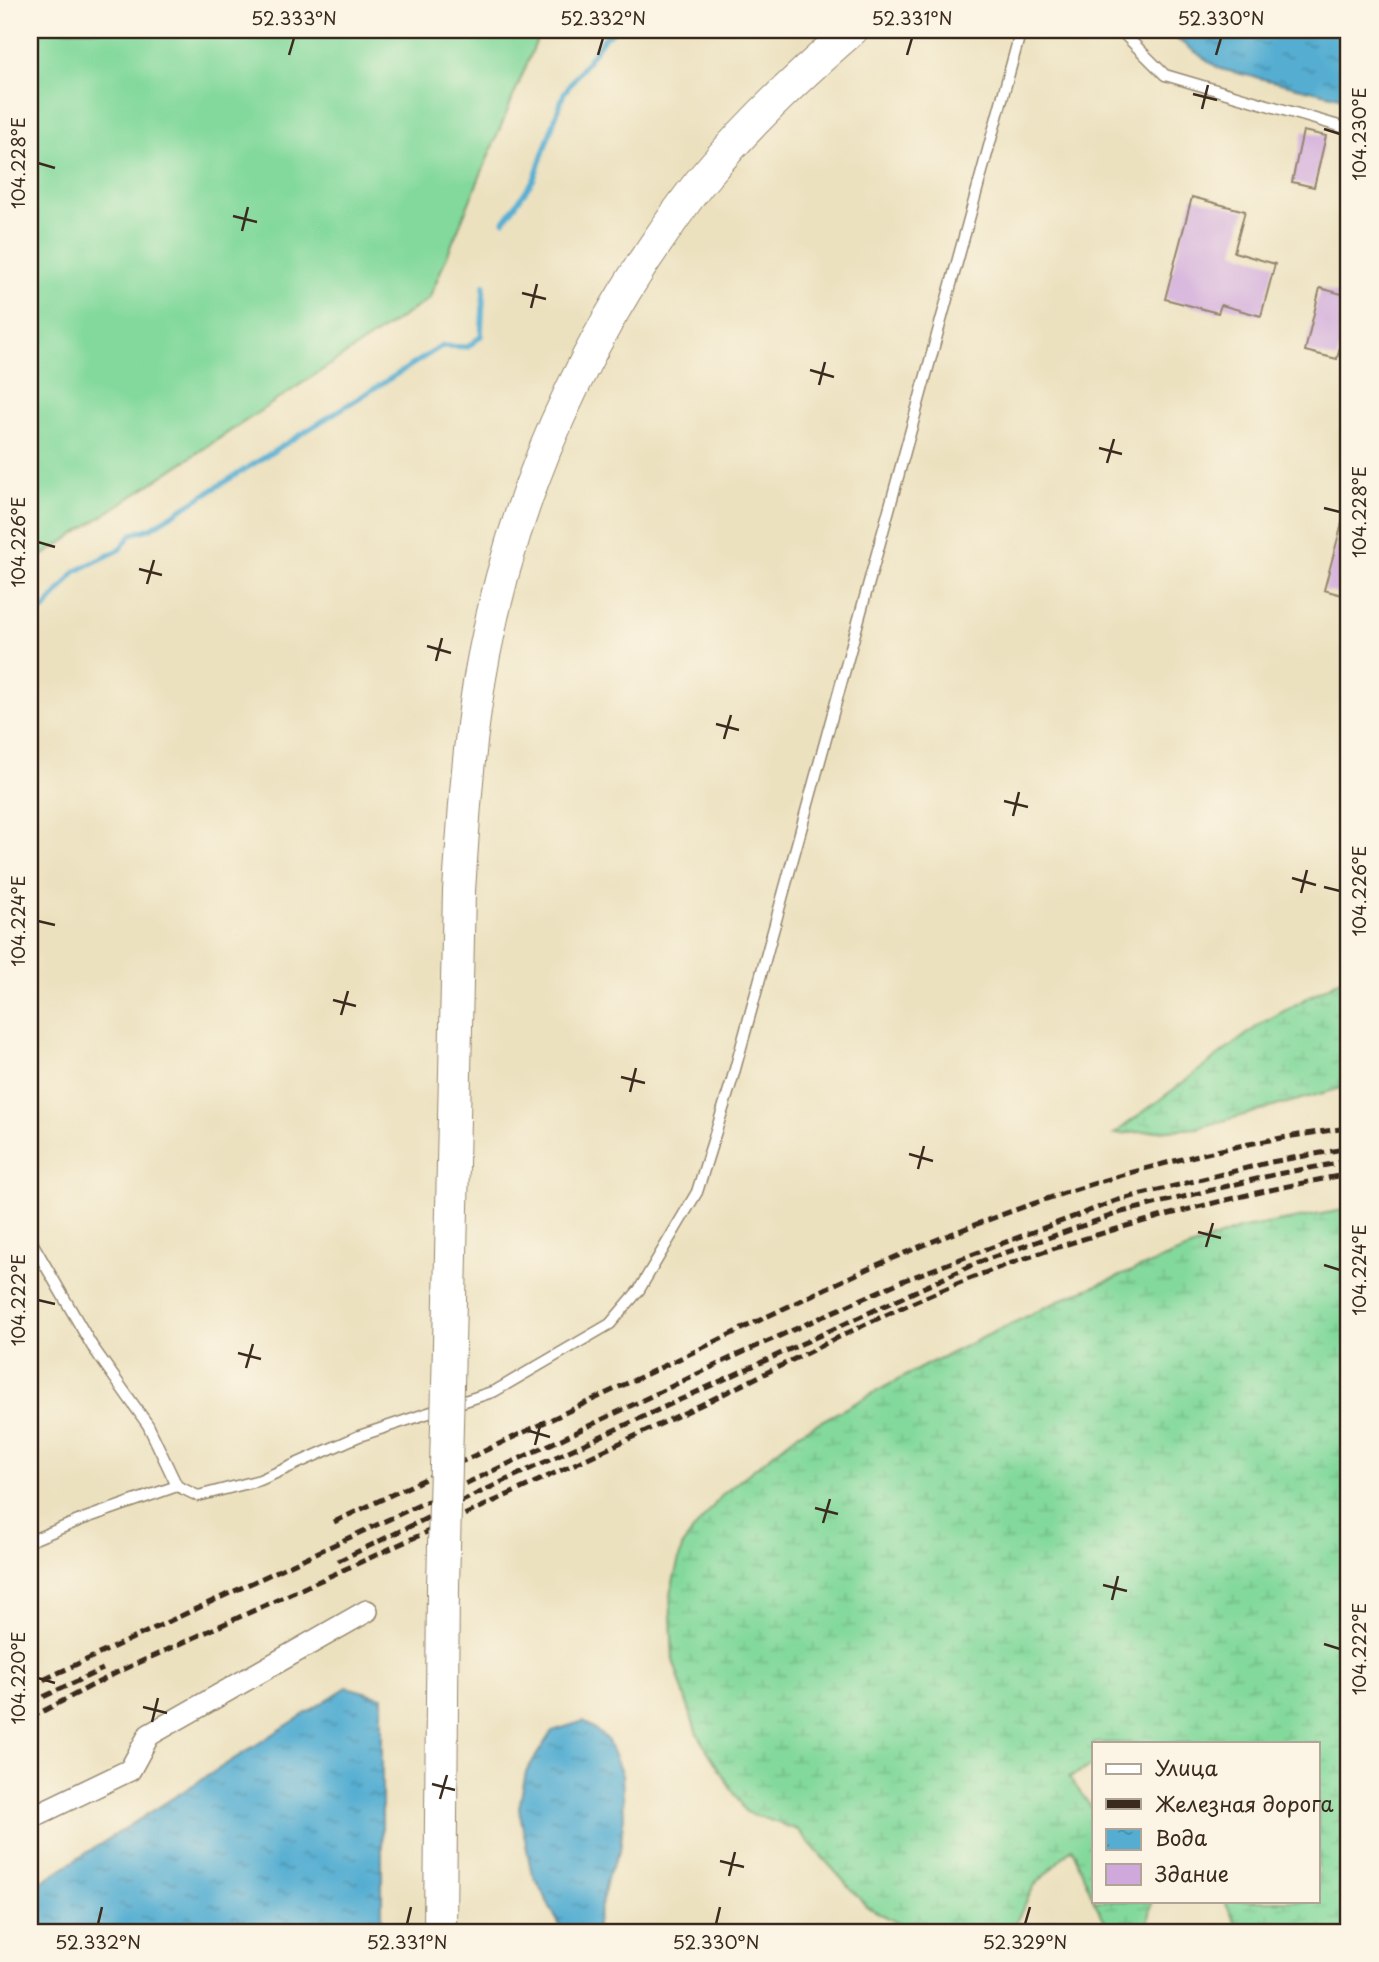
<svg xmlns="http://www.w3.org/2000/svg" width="1379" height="1962" font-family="'Playpen Sans',sans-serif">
<defs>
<pattern id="wetland-marsh" width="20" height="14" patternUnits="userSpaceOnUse" patternTransform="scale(1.75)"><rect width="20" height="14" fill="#83d99c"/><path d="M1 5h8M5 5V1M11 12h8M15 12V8" fill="none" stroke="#72ba86"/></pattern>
<pattern id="water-ripples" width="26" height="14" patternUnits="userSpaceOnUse" patternTransform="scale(1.75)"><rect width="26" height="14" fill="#55aed2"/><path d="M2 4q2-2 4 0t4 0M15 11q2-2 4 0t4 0" fill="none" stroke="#488eaa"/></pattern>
</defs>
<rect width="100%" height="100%" fill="#fcf5e5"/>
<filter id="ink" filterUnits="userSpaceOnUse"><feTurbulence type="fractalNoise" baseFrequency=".0143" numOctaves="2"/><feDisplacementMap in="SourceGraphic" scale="14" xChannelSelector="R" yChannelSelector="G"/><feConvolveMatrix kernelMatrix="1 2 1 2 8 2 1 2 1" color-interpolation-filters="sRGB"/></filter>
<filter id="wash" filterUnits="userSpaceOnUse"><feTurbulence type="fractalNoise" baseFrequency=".00686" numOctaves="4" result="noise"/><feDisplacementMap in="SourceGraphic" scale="28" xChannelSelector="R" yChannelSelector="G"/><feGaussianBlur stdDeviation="1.57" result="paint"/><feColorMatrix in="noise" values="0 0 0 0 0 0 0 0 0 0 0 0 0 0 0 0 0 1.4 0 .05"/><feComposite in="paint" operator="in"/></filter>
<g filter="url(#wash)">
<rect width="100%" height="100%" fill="#ece1bf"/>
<polygon fill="#83d99c" stroke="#5f825d" stroke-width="2" points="30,30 541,30 429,299 30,564"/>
<g fill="url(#wetland-marsh)" stroke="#5f825d" stroke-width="2">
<polygon points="1349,975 1349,1086 1197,1128 1114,1134 1262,1023"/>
<polygon points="1349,1209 1349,1932 1240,1932 1225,1901 1318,1901 1318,1743 1094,1743 1094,1765 1069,1777 1094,1811 1094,1900 1072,1848 1034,1886 1011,1932 920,1932 909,1929 866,1906 798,1830 746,1812 697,1734 673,1660 670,1594 683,1544 723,1494 799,1433 926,1365 1067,1297 1238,1229"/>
<polygon points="1094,1901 1152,1901 1147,1932 1111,1932"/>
</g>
<g fill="url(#water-ripples)" stroke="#486c78" stroke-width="2">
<polygon points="1164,30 1349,30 1349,101 1340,97 1220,69"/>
<polygon points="347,1687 382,1697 382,1932 30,1932 30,1889"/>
<polygon points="584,1721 607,1739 622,1775 624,1815 620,1851 608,1875 595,1932 563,1932 531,1870 519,1808 526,1772 552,1731"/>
</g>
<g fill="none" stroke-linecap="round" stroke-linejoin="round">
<g stroke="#55aed2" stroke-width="5">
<polyline points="504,221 534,179 564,93 605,37 616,30"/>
<polyline points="30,616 44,610 76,571 119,550 132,534 151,528 442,346 468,347 481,336 484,285"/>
</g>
</g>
<g id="blocks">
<g fill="#d0a9dc">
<polygon points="1303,131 1326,136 1314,187 1292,182"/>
<polygon points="1192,197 1245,211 1234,252 1275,264 1261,316 1221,305 1218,313 1165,299"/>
<polygon points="1320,288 1349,296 1349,311 1337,359 1305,351"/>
<polygon points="1345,512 1349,513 1349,597 1324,590"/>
</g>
</g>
</g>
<g filter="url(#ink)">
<use href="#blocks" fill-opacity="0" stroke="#94866e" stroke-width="2"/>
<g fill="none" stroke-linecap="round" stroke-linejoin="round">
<g stroke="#94866e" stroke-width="13">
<g id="lane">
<polyline points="1120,30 1165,75 1349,129"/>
<polyline points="30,1239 92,1346 148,1425 177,1486 198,1496 260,1480 359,1436 495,1391 610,1324 639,1290 697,1192 732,1080 1021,30"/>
<polyline points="30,1541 83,1519 177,1486"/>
</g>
</g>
<g stroke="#94866e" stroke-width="24">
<polyline id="street" points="30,1818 130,1770 149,1735 367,1611"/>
</g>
<g stroke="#94866e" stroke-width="34">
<g id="secondary">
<path d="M449 1345 459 891C464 813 469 733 484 655 511 514 566 381 644 261 664 232 683 202 706 175 750 122 800 75 852 30"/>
<polyline points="440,1932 443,1586"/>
</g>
</g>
<use href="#lane" stroke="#fff" stroke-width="10"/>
<use href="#street" stroke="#fff" stroke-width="21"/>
<use href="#secondary" stroke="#fff" stroke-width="32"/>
<g stroke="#3b2a1e" stroke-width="5" stroke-dasharray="10 5" stroke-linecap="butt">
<path d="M334 1522C457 1464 579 1406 702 1348 763 1319 824 1288 886 1261 1032 1198 1190 1147 1349 1128"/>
<polyline points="338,1561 506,1480 979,1262 1122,1212 1277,1174 1349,1161"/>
<polyline points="30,1686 555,1442 735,1356 902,1281 1118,1200 1271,1162 1349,1148"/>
<polyline points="30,1703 103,1669"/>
<path d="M30 1718 116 1673C301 1589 486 1506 671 1419 776 1370 879 1313 987 1272 1105 1228 1226 1197 1349 1174"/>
</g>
<g stroke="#94866e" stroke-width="34" stroke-linecap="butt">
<polyline id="secondary-bridge" points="443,1586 449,1345"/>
</g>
<use href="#secondary-bridge" stroke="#fff" stroke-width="32"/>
</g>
</g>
<path fill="none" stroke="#3b2a1e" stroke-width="2.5" d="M289 55 294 38M598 55 603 38M907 55 912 38M1216 55 1221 38M1193 94 1217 100M1202 109 1208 85M1324 129 1340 134M38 163 55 168M233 216 257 222M242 231 248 207M522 293 546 299M531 308 537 284M810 370 834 377M819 385 825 362M1099 448 1122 454M1107 463 1114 439M1324 508 1340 512M38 542 55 547M139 569 162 575M147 584 154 560M427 646 451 653M436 661 442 638M716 724 739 730M724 739 731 715M1004 801 1028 807M1013 816 1019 792M1292 878 1316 885M1324 887 1340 891M1301 893 1307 870M38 921 55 925M333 1000 356 1006M341 1015 348 991M621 1077 645 1083M630 1092 636 1068M909 1154 933 1161M918 1169 924 1146M1198 1232 1221 1238M1206 1247 1213 1223M1324 1265 1340 1270M38 1300 55 1304M238 1353 261 1359M246 1368 253 1344M526 1430 550 1437M535 1445 541 1422M815 1508 838 1514M823 1523 830 1499M1103 1585 1127 1591M1112 1600 1118 1576M1324 1644 1340 1649M38 1678 55 1683M143 1707 167 1713M152 1722 158 1698M432 1784 455 1790M440 1799 447 1775M720 1861 744 1867M729 1876 735 1852M98 1924 102 1907M407 1924 411 1907M716 1924 720 1907M1025 1924 1030 1907"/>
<rect width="1379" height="1962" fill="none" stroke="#fcf5e5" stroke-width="77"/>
<rect x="1092" y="1742" width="228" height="161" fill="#fcf5e5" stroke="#afa495" stroke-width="2"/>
<rect x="1106" y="1764" width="35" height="10" fill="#ffffff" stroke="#afa495" stroke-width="2"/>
<text x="1155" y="1776" font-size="21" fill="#3b2a1e">Улица</text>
<rect x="1106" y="1799" width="35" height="10" fill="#3b2a1e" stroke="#afa495" stroke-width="2"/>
<text x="1155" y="1812" font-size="21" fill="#3b2a1e">Железная дорога</text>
<rect x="1106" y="1829" width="35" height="21" fill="url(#water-ripples)" stroke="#afa495" stroke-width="2"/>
<text x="1155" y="1846" font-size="21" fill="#3b2a1e">Вода</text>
<rect x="1106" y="1864" width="35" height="21" fill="#d0a9dc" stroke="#afa495" stroke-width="2"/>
<text x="1155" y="1882" font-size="21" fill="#3b2a1e">Здание</text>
<rect x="38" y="38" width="1302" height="1886" fill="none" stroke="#3b2a1e" stroke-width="2.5"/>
<g font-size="18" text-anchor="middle" fill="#3b2a1e">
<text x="294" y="25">52.333°N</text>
<text x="603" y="25">52.332°N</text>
<text x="912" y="25">52.331°N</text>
<text x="1221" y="25">52.330°N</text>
<text transform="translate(1360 134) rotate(-90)" y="6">104.230°E</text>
<text transform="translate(19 163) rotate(-90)" y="6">104.228°E</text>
<text transform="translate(1360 512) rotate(-90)" y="6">104.228°E</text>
<text transform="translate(19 542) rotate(-90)" y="6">104.226°E</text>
<text transform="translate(1360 891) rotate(-90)" y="6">104.226°E</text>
<text transform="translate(19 921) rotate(-90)" y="6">104.224°E</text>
<text transform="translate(1360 1270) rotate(-90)" y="6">104.224°E</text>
<text transform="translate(19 1300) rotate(-90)" y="6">104.222°E</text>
<text transform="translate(1360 1649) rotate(-90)" y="6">104.222°E</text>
<text transform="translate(19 1678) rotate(-90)" y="6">104.220°E</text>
<text x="98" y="1949">52.332°N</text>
<text x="407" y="1949">52.331°N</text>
<text x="716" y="1949">52.330°N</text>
<text x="1025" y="1949">52.329°N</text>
</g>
</svg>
